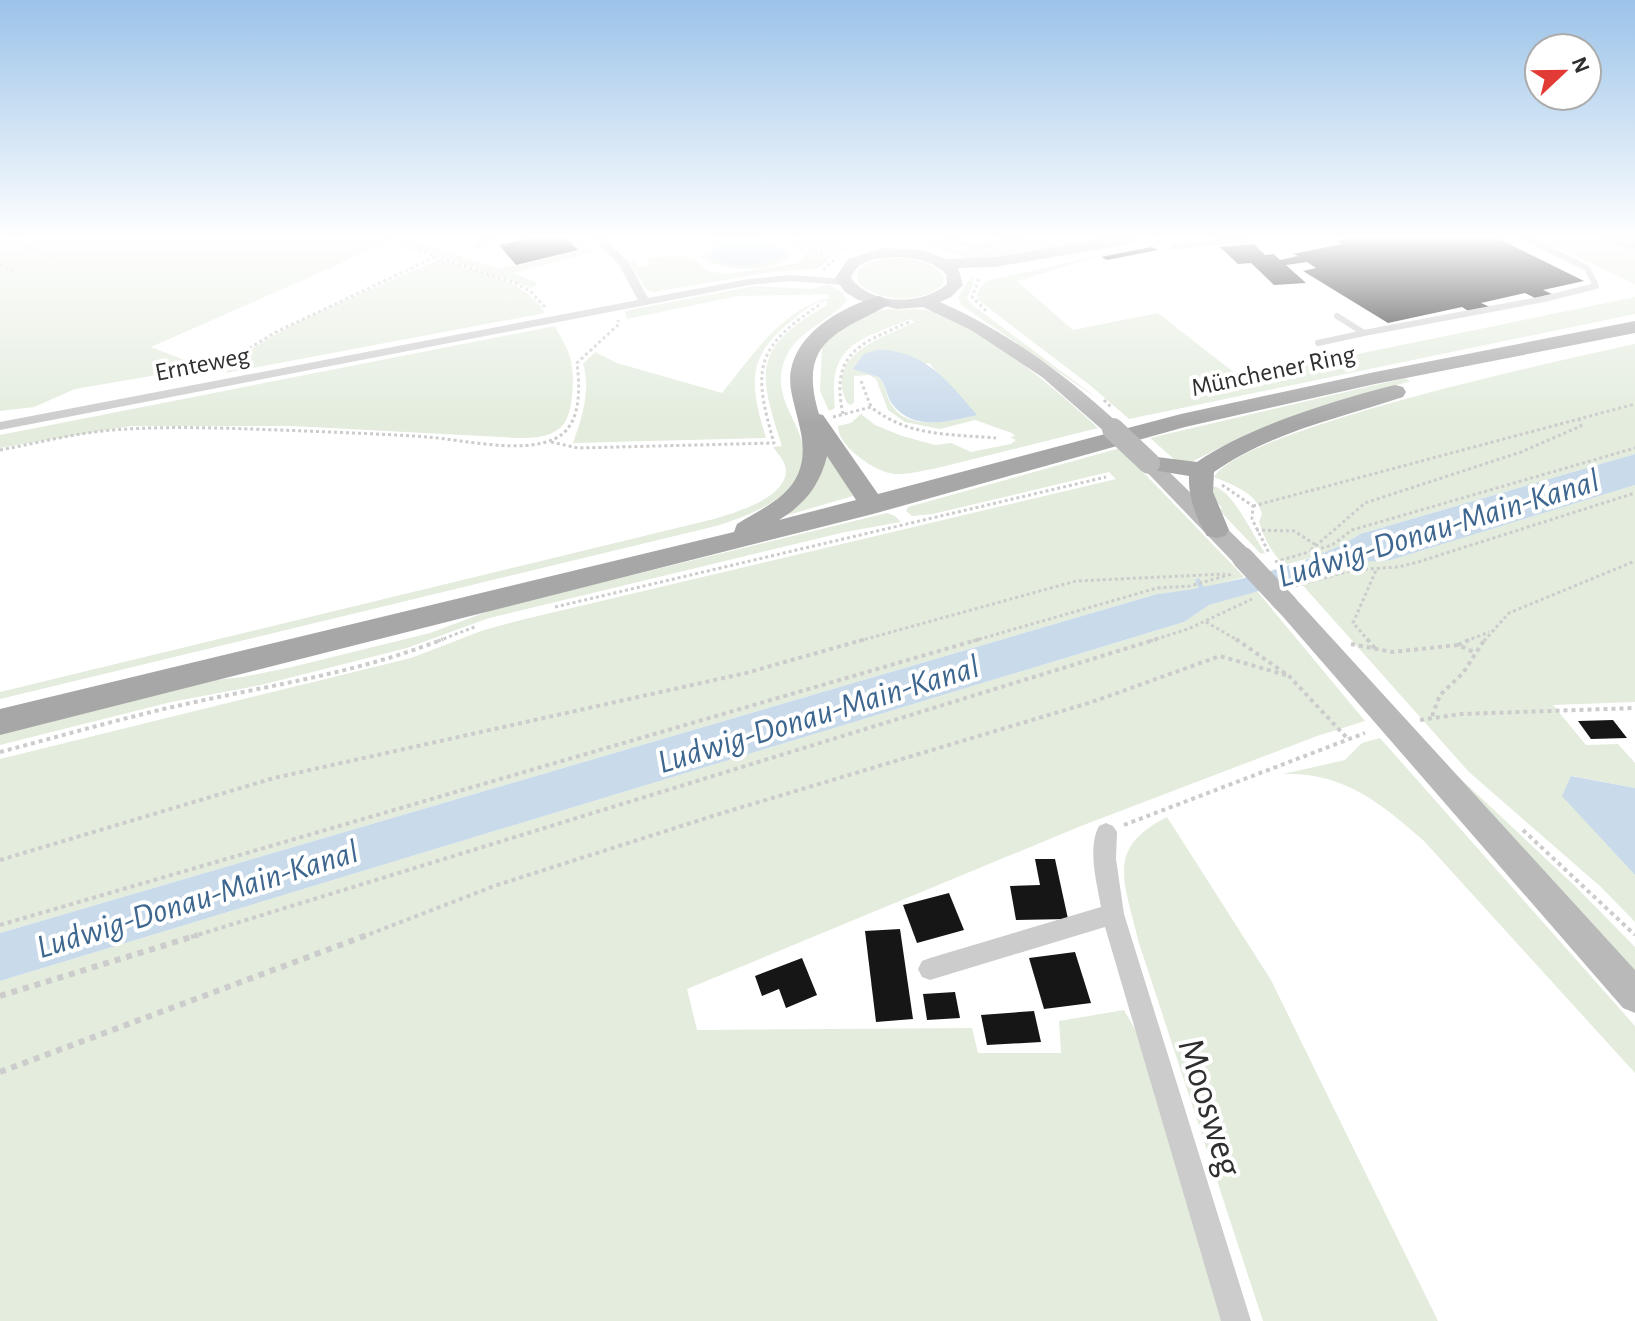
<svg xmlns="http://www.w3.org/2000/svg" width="1635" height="1321" font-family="'Alegreya Sans',sans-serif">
<rect width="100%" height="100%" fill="#fff"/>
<g fill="#e3ecdd" fill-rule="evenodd">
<polygon points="0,239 374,239 387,243 151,347 203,367 75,389 34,407 0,411"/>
<polygon points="392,239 410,239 500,269 578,251 568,239 581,239 594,252 513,273 538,283 532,288"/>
<path d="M712 239H718L711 252 784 253 760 239H770L791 254C776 274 719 273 701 256L711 246Z"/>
<polygon points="781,239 789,239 825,258 829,255 800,239 835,239 848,249 832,256 820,268 771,272 653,292 646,289 630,263 634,260 638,267 650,265 647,258 685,256 695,259 707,271 727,274 798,263 803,257 802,253"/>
<polygon points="883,239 942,239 961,249 975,250 1046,239 1104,239 972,260 933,246"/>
<polygon points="1539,239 1584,239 1635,249 1635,284"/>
<polygon points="1160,242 1164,244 1097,257 1017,281 1073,330 1158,313 1241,378 1635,297 1635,314 1129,419 1091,386 978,300 977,293 986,281"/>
<path d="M901 258C918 259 934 262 944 277L942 285C921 304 877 303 858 282L857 273C867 259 885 258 901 258Z"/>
<path d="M439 259C474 271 525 279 545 313L226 373C250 334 393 282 439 259Z"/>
<polygon points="972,275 974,283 967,298 970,303 1101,401 961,305 958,297"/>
<path d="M828 284 843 293 847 301C828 322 796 332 785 359 771 394 796 415 803 446 814 492 749 516 716 526L0 699V692L714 519C734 513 787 498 786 470 785 461 778 454 773 447L782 446C757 370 753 348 827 305V301C816 301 804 310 795 318 746 356 749 382 766 438L573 443C582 418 591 390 583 364L595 352 617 363 722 393C751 357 781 310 829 298L827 294 738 296 627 319 625 311 754 286 811 289Z"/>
<path d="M888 309C902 311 917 307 931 311 977 322 1063 395 1098 428L933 469C920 471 907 475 894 474 875 472 837 446 838 426L851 423 861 414 875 425 902 436 935 445 951 443 971 452 1011 444 1016 440 1010 437 1015 436 1012 433 975 420 940 429 905 422 888 410 876 379 869 375 854 376V402L851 405 847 403C823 355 882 338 915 322L910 319C859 341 828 342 835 408L829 411 820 391 822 348C837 328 863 313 888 309ZM929 363 976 415C950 421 904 434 889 400 884 389 886 381 874 374Z"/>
<path d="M555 326C561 339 571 352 572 367 574 383 573 418 560 428 548 438 532 438 518 438L292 426H131L0 448V435Z"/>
<path d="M1635 344V454L1360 534C1338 550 1311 558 1284 565 1271 552 1265 540 1259 522L1262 514C1257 493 1233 485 1214 477 1242 429 1566 359 1635 344Z"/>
<polygon points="1405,378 1410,381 1250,433 1187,464 1175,460 1150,438"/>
<polygon points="1120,448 1244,577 1194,591 1157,594 0,933 0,759 411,658 484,630 521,620 1116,479 1109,472 933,514 912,516 906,511 908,507"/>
<polygon points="826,456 829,456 853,496 788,515 817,482"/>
<polygon points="1635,485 1635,702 1553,705 1586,745 1618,744 1635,763 1635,788 1572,776 1563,796 1635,875 1635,922 1601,887 1469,772 1298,580 1361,561 1391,560"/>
<path d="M1212 486C1232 488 1253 536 1265 553L1261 554 1219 510 1222 508 1213 497Z"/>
<polygon points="887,513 895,516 901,522 845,532 489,618 407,648 261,685 171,702 0,745 0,731 188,683 243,677 292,667 430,633 497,608"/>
<polygon points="1257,591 1365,721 1317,736 1081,826 687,989 697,1030 972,1028 978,1053 1061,1053 1059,1021 1124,1010 1139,1036 1224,1321 0,1321 0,981 1184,622 1209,605"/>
<path d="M1380 738 1635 1026V1073L1424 841C1381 803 1344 772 1283 774L1345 760 1362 743Z"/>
<polygon points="1447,766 1576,887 1635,947 1635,972"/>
<path d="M1167 817 1271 980 1438 1321H1263L1138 940C1125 882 1104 849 1167 817Z"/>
</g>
<g fill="#c9daeb">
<path d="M718 239H760L784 253 783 257C760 265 732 272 711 257Z"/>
<path d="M877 350C924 349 949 382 977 415 950 421 914 432 893 405 886 397 887 385 879 377L853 369 864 354Z"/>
<path d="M1635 454V485L1391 560 1361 562 1209 605 1184 622 0 981V933L1157 594C1208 589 1320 563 1360 534Z"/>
<polygon points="1571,776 1635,788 1635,875 1562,796"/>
</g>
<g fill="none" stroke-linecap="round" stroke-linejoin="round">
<polyline stroke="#c9daeb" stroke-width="5" points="1198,581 1205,595"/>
</g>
<g fill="#161616">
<polygon points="525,239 567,239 578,250 516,265 499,245"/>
<polygon points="1345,239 1499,239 1584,281 1543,290 1552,294 1535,298 1525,293 1481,303 1490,307 1470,312 1462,307 1388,323 1303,271 1316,268 1307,262 1286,265 1306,283 1274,285 1251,263 1238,264 1220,247 1254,244 1265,255 1274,254 1280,260 1298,256 1293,254 1342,244 1336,241"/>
<polygon points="1152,247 1158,250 1107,260 1101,257"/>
<polygon points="1613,720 1627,738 1591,739 1578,721"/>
<polygon points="1035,859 1055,859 1068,919 1016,920 1010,886 1040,885"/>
<polygon points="949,893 964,930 917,943 903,905"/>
<polygon points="900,929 913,1019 876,1022 865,931"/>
<polygon points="1075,952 1091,1003 1044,1009 1029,958"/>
<polygon points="802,958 817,995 786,1008 779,989 762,996 755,976"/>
<polygon points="955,992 960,1018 927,1020 923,994"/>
<polygon points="1034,1011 1041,1042 987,1045 981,1015"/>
</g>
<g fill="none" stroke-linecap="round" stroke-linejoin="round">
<g stroke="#ccc" stroke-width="3" stroke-dasharray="3 3" stroke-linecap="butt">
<polyline points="14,239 55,257"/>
<polyline points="384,239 515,283 530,291 547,309"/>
<polyline points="794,239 825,256"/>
<polyline points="1141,244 1164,240"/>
<polyline points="0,265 15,272"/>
<polyline points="823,270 837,257"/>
<polyline points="979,279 972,297 987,312"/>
<polyline points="222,370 225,363 276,332 437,256"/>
<polyline points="861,381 871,407"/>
<path d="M843 414C830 353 859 344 909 322"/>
<path d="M833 417 871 407C909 437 950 434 996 438"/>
<path d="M551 442 578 448 774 443C752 367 755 348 822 303"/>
<path d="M0 450C38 443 75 433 113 430 177 425 243 429 307 431 347 433 388 434 428 437 463 440 523 454 554 439 582 427 580 388 577 363L619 324 618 320"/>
<polyline points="1222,485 1253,506 1252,519 1269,553"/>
<polyline points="1253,506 1635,404"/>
<polyline points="1256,530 1294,531 1316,545"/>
<polyline points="1311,550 1365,503 1521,452 1581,426 1579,419"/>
<polyline points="1275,562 1332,545 1352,530 1635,448"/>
<polyline points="1295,586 1353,570 1398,567 1418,562 1635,493"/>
<polyline points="555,607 1106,477"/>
<polyline points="1206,622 1239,641"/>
<polyline points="438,641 477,626"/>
<polyline points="859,641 1076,581 1225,574"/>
<polyline points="973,641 1157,588 1190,586 1232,574"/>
<polyline points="1150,641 1188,629 1252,599"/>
<polyline points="1369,641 1353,623 1377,568"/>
<polyline points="1466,641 1489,632"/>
<polyline points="1484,641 1509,613 1635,561"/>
</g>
<g stroke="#ccc" stroke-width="4" stroke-dasharray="4 4" stroke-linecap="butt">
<polyline points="1236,639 1289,676 1347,738"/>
<polyline points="1367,639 1377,651"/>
<polyline points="1351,644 1392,652 1458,645 1476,653"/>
<polyline points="1458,645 1471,639"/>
<polyline points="1432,716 1440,695 1463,673 1485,639"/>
<polyline points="1420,720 1461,714 1635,708"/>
<path d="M0 752C65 735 129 716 195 702 278 684 364 671 443 639"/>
<polyline points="1124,825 1365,733"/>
<polyline points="1523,830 1635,935"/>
<polyline points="0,860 274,778 746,673 866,639"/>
<polyline points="0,925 980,639"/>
<polyline points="191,937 1157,639"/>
<polyline points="362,937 497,885 719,814 1092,702 1220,656 1289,676"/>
</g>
<g stroke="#ccc" stroke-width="6" stroke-dasharray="6 6" stroke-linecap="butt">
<polyline points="0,996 198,935"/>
<polyline points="0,1072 367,935"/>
</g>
<g stroke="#ccc" stroke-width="6">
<polyline points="951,239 974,247 1017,239"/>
<polyline points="478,245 489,239"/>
<polyline points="1173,247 1241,239"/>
<polyline points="1337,316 1364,333 1544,299 1596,286 1587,268 1527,239"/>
<polyline points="1318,343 1364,333"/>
</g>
<g fill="#ccc" fill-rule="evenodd">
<polygon points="594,239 605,239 628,261 648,298 749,279 790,275 844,279 850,282 844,285 790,281 749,285 0,430 0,422 638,300 619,265"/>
<path d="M1106 823 1113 826 1117 832 1116 859 1124 914 1251 1321H1221L1105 927 930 980 922 977 918 969 922 961 930 958 1101 907C1097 883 1087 849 1099 826Z"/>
</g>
<g fill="#b9b9b9" fill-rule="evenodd">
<path d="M1102 239H1136L1129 244 995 267 958 268 963 285 951 297 940 302C1008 332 1066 375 1120 425L1123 429 1113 435 1106 433 1042 377 971 330 923 307 897 309 858 300 845 292 835 278 848 259 884 248 922 250 947 259 995 257ZM893 257C914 257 931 260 946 274L947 284C922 306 872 306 851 278 857 260 876 258 893 257Z"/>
<polygon points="1601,239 1635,239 1635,249 1603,242"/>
<polygon points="1149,457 1156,459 1251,552 1255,558 1251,564 1235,564 1142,467 1139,463 1142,459"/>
<polygon points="1287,596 1296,599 1635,970 1635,1013 1623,1008 1278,611 1275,605 1278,599"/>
</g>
<g fill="#a7a7a7" fill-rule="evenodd">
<path d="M880 296 890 302 887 306C833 334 798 344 819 414L823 415 878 494 1181 414 1375 372 1635 321V333L1375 384 1185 427 873 514 0 735V709L734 532 737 524C758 511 788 498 798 474 810 446 796 419 791 390 783 340 838 307 880 296ZM827 456 856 500 779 520C805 504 820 485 827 456Z"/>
<path d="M1395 385 1403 387 1406 392 1403 397C1339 418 1269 433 1214 472L1213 492 1229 530 1225 536 1216 538 1207 536C1196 519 1188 496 1189 476L1140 468 1137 463 1140 458 1149 456 1197 462C1247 427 1335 400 1395 385Z"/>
</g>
<polyline stroke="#ccc" stroke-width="3" stroke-dasharray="3 3" stroke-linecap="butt" points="1104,400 1112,408"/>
<g stroke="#b9b9b9" stroke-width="22">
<polyline points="1113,429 1149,463"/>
<polyline points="1243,558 1287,605"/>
</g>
</g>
<linearGradient id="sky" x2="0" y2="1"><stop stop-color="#9bc3e9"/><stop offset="0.56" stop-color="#fff"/><stop offset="1" stop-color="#fff" stop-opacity="0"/></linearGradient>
<rect width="1635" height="424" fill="url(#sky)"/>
<g text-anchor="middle" stroke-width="8" stroke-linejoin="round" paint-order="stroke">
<g font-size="26" fill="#2f2f2f" stroke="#fff">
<text transform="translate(202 363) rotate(-11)" y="9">Ernteweg</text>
<text transform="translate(1273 370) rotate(-12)" y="9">Münchener Ring</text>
</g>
<g font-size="34" font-style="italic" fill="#3e678f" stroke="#fff">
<text transform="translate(1438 527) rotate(-17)" y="12">Ludwig-Donau-Main-Kanal</text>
<text transform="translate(818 713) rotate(-17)" y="12">Ludwig-Donau-Main-Kanal</text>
<text transform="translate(197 898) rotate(-17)" y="12">Ludwig-Donau-Main-Kanal</text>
</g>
<g font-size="38" fill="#2f2f2f" stroke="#fff">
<text transform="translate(1211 1107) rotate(73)" y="13">Moosweg</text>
</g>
</g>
<g transform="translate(1563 72) rotate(68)"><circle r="38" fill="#ffffff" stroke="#acacac" stroke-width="2"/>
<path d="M0-6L14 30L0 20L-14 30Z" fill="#e23a34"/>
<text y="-12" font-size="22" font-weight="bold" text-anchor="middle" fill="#2f2f2f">N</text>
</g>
</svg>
